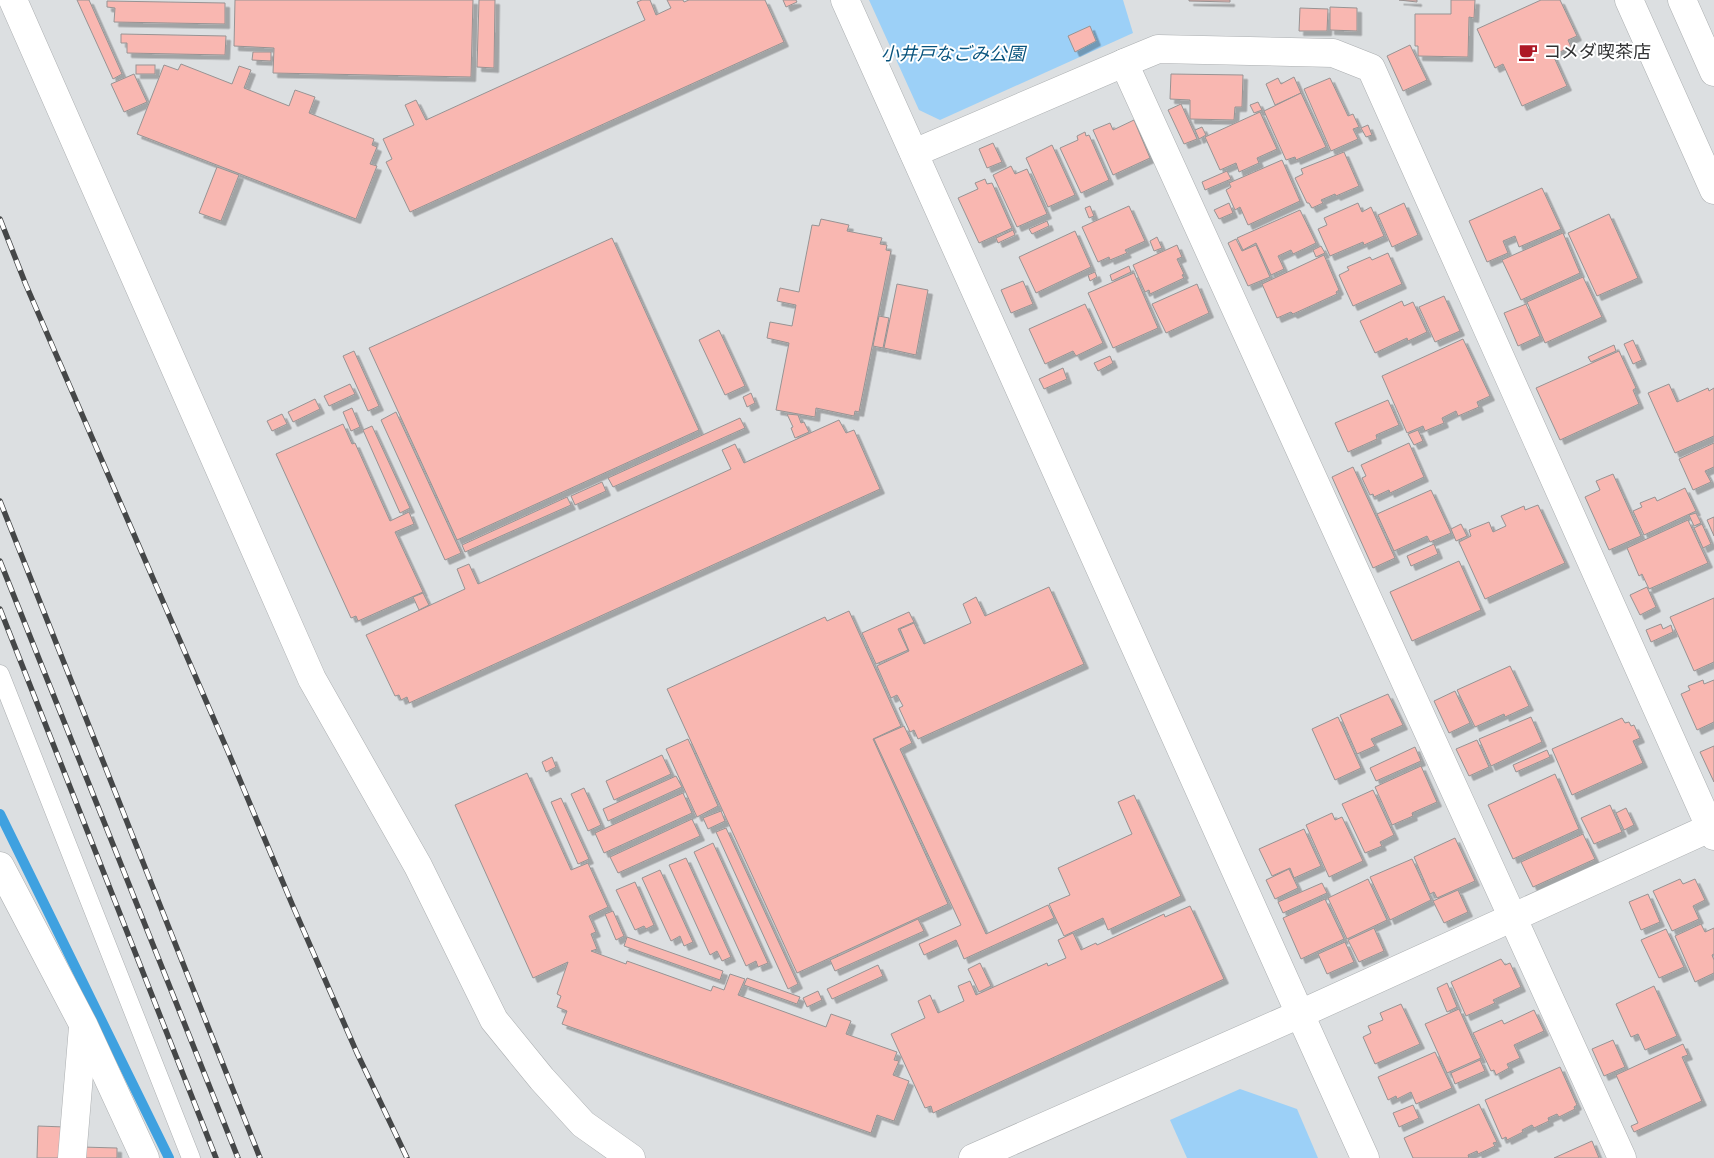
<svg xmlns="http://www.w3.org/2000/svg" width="1714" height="1158" font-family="Spectral,'Noto Sans JP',serif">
<defs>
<filter id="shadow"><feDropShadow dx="4.5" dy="4.5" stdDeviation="0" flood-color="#0004"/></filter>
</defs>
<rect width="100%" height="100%" fill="#dcdfe1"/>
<g fill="#9cd0f7">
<polygon points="869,0 1123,0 1133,33 940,120 919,110"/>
<polygon points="1240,1089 1297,1109 1318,1158 1187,1158 1170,1120"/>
</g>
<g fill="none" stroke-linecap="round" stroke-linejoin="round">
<polyline stroke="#3fa1e0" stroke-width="10" points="0,814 169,1158"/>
</g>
<g fill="#f9b7b1" stroke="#979393" filter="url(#shadow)">
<polygon points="77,0 89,0 122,74 113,79"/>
<polygon points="235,0 473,0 471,77 273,73 274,48 234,46"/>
<polygon points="479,0 495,0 494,68 477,67"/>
<polygon points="642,0 650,0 656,15 671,8 667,0 683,0 684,2 689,0 765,0 784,42 410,212 386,162 392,159 383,139 414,125 405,105 416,100 426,120 645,20 637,2"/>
<polygon points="783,0 796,0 797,2 786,7"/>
<polygon points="1189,0 1230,0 1230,2 1189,1"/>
<polygon points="1399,0 1417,0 1417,2"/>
<polygon points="1451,0 1475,0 1474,18 1469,17 1468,57 1418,56 1418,46 1415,46 1415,14 1451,14"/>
<polygon points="1541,0 1560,0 1577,36 1568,40 1571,47 1553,55 1567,86 1522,106 1503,64 1495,68 1477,29"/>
<polygon points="107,1 225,3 225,24 114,22 115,8 107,7"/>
<polygon points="1330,7 1357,8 1357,31 1330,30"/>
<polygon points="1300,8 1328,9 1327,31 1299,31"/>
<polygon points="1090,26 1096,41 1075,52 1068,36"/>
<polygon points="121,34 226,36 225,55 127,53 127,43 121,43"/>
<polygon points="1410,45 1427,80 1403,91 1387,56"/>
<polygon points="253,52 271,52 271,61 252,60"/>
<polygon points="181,64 232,84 239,66 251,70 244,88 289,106 295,90 315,97 309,113 374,139 372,145 377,147 370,164 377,166 356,219 137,134 164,65 178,70"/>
<rect x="136" y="65" width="19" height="9"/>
<polygon points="134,74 147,102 124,112 111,84"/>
<polygon points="1171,74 1243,75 1242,107 1235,107 1234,120 1190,119 1190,100 1170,99"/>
<polygon points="1294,77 1301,93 1275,105 1266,84 1278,78 1281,84"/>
<polygon points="1330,78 1348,116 1353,114 1359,127 1353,129 1358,139 1331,151 1304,89"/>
<polygon points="1301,93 1326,147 1296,160 1295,157 1286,160 1264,111"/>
<polygon points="1258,102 1262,110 1254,113 1250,105"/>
<polygon points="1181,104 1197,139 1184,144 1168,110"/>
<polygon points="1260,112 1277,149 1257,158 1259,163 1239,172 1236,163 1220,170 1205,137"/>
<polygon points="1134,120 1150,158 1113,175 1093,130 1110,123 1113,130"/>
<polygon points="1368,125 1372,135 1366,137 1361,128"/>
<polygon points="1202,127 1206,135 1199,139 1195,130"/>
<polygon points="1085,132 1086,136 1089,135 1109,180 1081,193 1060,148 1078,140 1077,136"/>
<polygon points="993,143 1002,162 987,168 979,149"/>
<polygon points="1052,145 1075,195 1048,207 1026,158"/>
<polygon points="1344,152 1359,186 1336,196 1335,194 1321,200 1323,203 1312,208 1309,203 1307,203 1295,178 1303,174 1301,169"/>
<polygon points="1282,160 1300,201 1248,225 1240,207 1235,210 1226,190 1231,187 1229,183"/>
<polygon points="1011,166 1015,174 1027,169 1047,214 1017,227 993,175"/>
<polygon points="217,167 239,175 221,221 199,213"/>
<polygon points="1227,171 1231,179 1205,190 1202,182"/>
<polygon points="985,179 987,184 992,183 1012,228 979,243 958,198 978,189 975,183"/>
<polygon points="1542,188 1561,229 1519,247 1515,236 1503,241 1508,253 1487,262 1469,221"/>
<polygon points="1229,203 1233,213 1219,219 1214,210"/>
<polygon points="1358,203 1362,212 1371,207 1384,236 1364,245 1363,242 1330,256 1318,229 1327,225 1324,218"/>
<polygon points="1404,203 1418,235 1392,247 1378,215"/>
<polygon points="1090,206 1094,216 1089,218 1085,208"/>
<polygon points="1129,206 1145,241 1125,250 1127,253 1110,260 1109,257 1098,262 1082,227"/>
<polygon points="1300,210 1316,243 1293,254 1291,250 1278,256 1284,269 1271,275 1256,243 1243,250 1237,238"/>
<polygon points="1609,214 1638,278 1597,296 1568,233"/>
<polygon points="821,219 849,225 847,231 882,238 880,244 887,245 886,250 891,251 859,412 855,411 854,416 816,408 815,417 776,410 789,343 767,338 770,322 792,326 796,305 777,301 780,288 799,292 812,225 819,226"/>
<polygon points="1047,221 1049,226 1032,234 1029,229"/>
<polygon points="1013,230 1015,235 998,243 996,238"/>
<polygon points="1075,231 1091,267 1036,293 1019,257"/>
<polygon points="1563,233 1580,273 1521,300 1502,260"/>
<polygon points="1157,237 1162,248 1154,251 1150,241"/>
<polygon points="612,238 699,430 457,540 369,348"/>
<polygon points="1236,239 1242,251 1256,245 1270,277 1248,286 1228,243"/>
<polygon points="1177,245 1182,257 1177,259 1184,274 1182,275 1184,278 1150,294 1149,290 1145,292 1133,265"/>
<polygon points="1321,246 1325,253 1316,257 1313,250"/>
<polygon points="1388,253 1402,284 1353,306 1339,275 1349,270 1347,267 1370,257 1372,260"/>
<polygon points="1324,255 1339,290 1336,292 1337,294 1293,314 1291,312 1277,318 1262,284"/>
<polygon points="1129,266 1131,272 1112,281 1110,275"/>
<polygon points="1095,272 1097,277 1090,281 1088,275"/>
<polygon points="1134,273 1158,328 1113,348 1088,293"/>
<polygon points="1583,277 1602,317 1545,343 1527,302"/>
<polygon points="1023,281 1033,304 1011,313 1001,290"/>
<polygon points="897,284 928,290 916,355 884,348"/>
<polygon points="1197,284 1209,313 1166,333 1152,304"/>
<polygon points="1444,296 1460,331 1435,342 1419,307"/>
<polygon points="1402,301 1404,306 1413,302 1427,332 1408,341 1407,338 1375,353 1360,321"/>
<polygon points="1085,304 1103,343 1076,356 1073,351 1045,364 1029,329"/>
<polygon points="1526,304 1540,336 1518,346 1504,313"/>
<polygon points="879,316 889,318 883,348 873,346"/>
<polygon points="719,330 745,386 725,395 699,340"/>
<polygon points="1463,339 1490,396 1477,402 1479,407 1458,416 1456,411 1442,418 1444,423 1425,431 1423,426 1407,433 1382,376"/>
<polygon points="1633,340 1642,360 1633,364 1624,344"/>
<polygon points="1614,345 1616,351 1591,362 1588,357"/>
<polygon points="354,351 379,406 368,411 343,356"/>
<polygon points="1619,351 1636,388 1633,390 1639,404 1560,440 1536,388"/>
<polygon points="1110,356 1113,363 1098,371 1094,363"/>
<polygon points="1063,368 1067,379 1044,389 1039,379"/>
<polygon points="350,384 355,394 329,406 324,396"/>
<polygon points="1669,384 1677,402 1708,388 1709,391 1714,388 1714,436 1675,453 1648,393"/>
<polygon points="751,393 755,403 747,407 743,397"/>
<polygon points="315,399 320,409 293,422 288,412"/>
<polygon points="1388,400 1399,425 1376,435 1377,439 1348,452 1335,423"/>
<polygon points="352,408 360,427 351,431 343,412"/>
<polygon points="396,412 461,553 445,560 381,420"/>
<polygon points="282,414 287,424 272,431 267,421"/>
<polygon points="787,414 798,415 801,423 804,422 809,432 795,438 791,428 793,427"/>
<polygon points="740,418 745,428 613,487 608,478"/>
<polygon points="839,420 846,433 854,430 880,489 409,703 407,697 401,700 399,695 395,696 366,635 465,589 457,569 469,564 478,584 731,469 722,450 735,444 744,463"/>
<polygon points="343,424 352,444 355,443 390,521 409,512 414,524 395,532 423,592 358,621 356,616 351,618 276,454"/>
<polygon points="372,426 410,508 400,513 363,430"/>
<polygon points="1418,430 1423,441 1414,445 1408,434"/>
<polygon points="1409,443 1424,477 1390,493 1389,490 1374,497 1373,494 1370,495 1362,478 1366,476 1361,465"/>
<polygon points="1714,443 1714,467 1705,471 1711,482 1693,490 1679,459"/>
<polygon points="1353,467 1395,558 1373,568 1332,477"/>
<polygon points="1613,474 1641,536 1609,550 1585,497 1600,490 1596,481"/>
<polygon points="602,482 606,491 575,505 571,496"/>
<polygon points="1685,488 1696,511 1644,535 1633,511 1642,507 1640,503 1655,497 1657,501"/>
<polygon points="1431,490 1451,533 1430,542 1427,536 1394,551 1377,514"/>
<polygon points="567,497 571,505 465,552 462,545"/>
<polygon points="1538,505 1565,563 1485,599 1459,542 1471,536 1469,530 1489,522 1493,532 1506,526 1501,516 1524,506 1525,510"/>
<polygon points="1696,513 1701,523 1694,526 1689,515"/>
<polygon points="1714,517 1714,536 1707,520"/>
<polygon points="1688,520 1708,563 1649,589 1642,574 1639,576 1627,548"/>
<polygon points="1461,524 1467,536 1456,541 1451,529"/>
<polygon points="1702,524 1711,544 1703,548 1694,528"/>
<polygon points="1434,544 1438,554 1411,566 1407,556"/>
<polygon points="1459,561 1481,610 1412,641 1390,592"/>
<polygon points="1049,587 1084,664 918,739 914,730 910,732 899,708 903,706 897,695 891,698 877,666 909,651 900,629 914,623 924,644 971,623 963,604 976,597 985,616"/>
<polygon points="1647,587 1656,607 1640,615 1630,595"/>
<polygon points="423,593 429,605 419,610 413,597"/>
<polygon points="1714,598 1714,662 1694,671 1670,617"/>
<polygon points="849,611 901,726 873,739 948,904 797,973 667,689 825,617 827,621"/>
<polygon points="909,612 914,622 898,629 908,650 876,664 862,633"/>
<polygon points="1661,624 1663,629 1671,625 1673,632 1651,642 1646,630"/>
<polygon points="1510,666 1529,706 1505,717 1504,714 1475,727 1457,690"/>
<polygon points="1703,680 1704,684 1714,680 1714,722 1697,730 1681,694 1690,690 1688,686"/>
<polygon points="1455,691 1470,723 1449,733 1434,701"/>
<polygon points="1388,694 1403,725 1371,739 1375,746 1357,754 1340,715"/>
<polygon points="1338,717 1361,768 1335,780 1312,729"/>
<polygon points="1531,717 1542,742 1491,766 1479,739"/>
<polygon points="1622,718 1625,723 1629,722 1631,726 1634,725 1640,738 1633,741 1643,763 1572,795 1552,749"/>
<polygon points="904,726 912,743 900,749 986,934 1048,905 1054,918 964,959 956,940 924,955 919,944 961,925 874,739"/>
<polygon points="688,739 718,806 697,817 666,749"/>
<polygon points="1477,740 1489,767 1469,776 1456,749"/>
<polygon points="1714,746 1714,782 1700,752"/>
<polygon points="1415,747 1421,761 1376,781 1370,768"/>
<polygon points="1547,750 1550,757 1516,772 1513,765"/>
<polygon points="662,755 671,774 614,800 606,781"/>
<polygon points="552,757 556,767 546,772 542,762"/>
<polygon points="1421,766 1437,802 1412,813 1413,816 1392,825 1375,787"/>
<polygon points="527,773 571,870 588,863 608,907 589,916 596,932 591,934 597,949 591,951 626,964 627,961 711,991 713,986 724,990 730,974 745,979 738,995 826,1027 831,1014 851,1021 846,1034 897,1052 894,1060 899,1061 893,1075 909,1081 894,1121 877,1115 871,1133 562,1024 567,1011 557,1007 561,996 557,994 568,962 533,978 455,805"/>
<polygon points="1555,774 1579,829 1513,859 1488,805"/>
<polygon points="676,776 682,787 608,821 603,809"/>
<polygon points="584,788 601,825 588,831 571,794"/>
<polygon points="1373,790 1394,835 1380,842 1382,846 1365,853 1342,804"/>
<polygon points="683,793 692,813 604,853 595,833"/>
<polygon points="1134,795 1181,896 1108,930 1103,918 1064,936 1049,904 1070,895 1058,868 1132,834 1118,802"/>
<polygon points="561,798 589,859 578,864 551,802"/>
<polygon points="1610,805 1622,832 1594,844 1581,818"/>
<polygon points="1626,808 1634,825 1624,830 1616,813"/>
<polygon points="721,811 725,821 708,829 703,818"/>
<polygon points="1332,813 1335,820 1342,817 1363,861 1329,877 1306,825"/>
<polygon points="692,819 700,836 618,873 610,857"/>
<polygon points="726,828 798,984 788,989 716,832"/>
<polygon points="1304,829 1321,866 1294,878 1290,868 1272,876 1259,849"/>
<polygon points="1583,834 1595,859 1533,887 1521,862"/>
<polygon points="1455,838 1475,881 1437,898 1434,892 1430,894 1414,857"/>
<polygon points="713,843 768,963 758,967 756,961 746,966 694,852"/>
<polygon points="686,858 731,957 722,961 717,951 710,955 669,865"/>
<polygon points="1412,859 1431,900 1390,920 1370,877"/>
<polygon points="1289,869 1298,888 1275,899 1266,880"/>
<polygon points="660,870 693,942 684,946 680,936 671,941 642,878"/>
<polygon points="1368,879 1387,920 1347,939 1328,898"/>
<polygon points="1680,879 1683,884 1695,879 1705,900 1693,906 1699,919 1672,931 1653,891"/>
<polygon points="635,882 654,925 646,929 644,926 635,930 616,890"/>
<polygon points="1322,883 1327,893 1283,913 1278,902"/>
<polygon points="1458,890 1468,912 1444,923 1433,901"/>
<polygon points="1648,894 1660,922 1641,930 1629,902"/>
<polygon points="1325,899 1344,939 1301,959 1283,918"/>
<polygon points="1190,906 1224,979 933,1113 931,1106 925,1108 891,1034 925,1018 918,1001 930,995 938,1013 964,1001 958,986 970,981 976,995 1047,963 1048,966 1066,958 1058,940 1073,933 1081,950 1096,943 1097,945 1164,914 1165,917"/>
<polygon points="613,911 624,936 616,940 605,914"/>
<polygon points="918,919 924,931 835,971 830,960"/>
<polygon points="1701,924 1705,932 1714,928 1714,954 1712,955 1714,960 1714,973 1695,982 1675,936"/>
<polygon points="1374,928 1384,951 1359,962 1348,940"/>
<polygon points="1666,929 1684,967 1659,978 1641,940"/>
<polygon points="627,937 723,971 720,980 624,946"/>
<polygon points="1345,942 1354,962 1327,974 1318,954"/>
<polygon points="1501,959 1505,965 1510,963 1521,987 1493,1000 1495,1003 1466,1016 1451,982"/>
<polygon points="980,963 991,986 979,992 968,969"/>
<polygon points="878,965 883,976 832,999 827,989"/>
<polygon points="747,978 800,997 797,1004 744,985"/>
<polygon points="1447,983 1457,1007 1447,1012 1437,988"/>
<polygon points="1654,986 1677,1036 1645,1050 1638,1034 1631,1037 1616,1004"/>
<polygon points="818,991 822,1000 807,1007 803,998"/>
<polygon points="1401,1004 1420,1044 1375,1064 1363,1037 1371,1033 1368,1026 1383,1020 1380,1013"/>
<polygon points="1459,1009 1481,1058 1447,1073 1425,1024"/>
<polygon points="1534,1010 1544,1031 1514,1045 1520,1058 1507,1064 1509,1068 1496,1075 1494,1070 1491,1071 1473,1033 1502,1020 1504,1024"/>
<polygon points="1613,1040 1625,1067 1604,1076 1592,1049"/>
<polygon points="1683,1044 1688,1055 1682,1057 1702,1101 1634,1132 1631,1126 1638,1123 1616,1075"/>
<polygon points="1435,1052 1452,1088 1416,1104 1411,1092 1397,1099 1396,1096 1388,1100 1378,1077"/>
<polygon points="1480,1060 1485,1071 1455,1084 1451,1073"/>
<polygon points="1560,1067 1577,1105 1574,1107 1575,1109 1559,1117 1557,1114 1548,1118 1549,1121 1534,1128 1532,1125 1522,1130 1523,1132 1507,1140 1506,1137 1502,1139 1485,1100"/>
<polygon points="1479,1104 1497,1142 1493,1143 1495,1146 1478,1154 1477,1151 1468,1155 1469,1158 1413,1158 1404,1138"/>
<polygon points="1413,1105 1419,1118 1399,1127 1393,1113"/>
<polygon points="38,1126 65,1127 64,1158 37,1158"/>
<polygon points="1592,1141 1599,1158 1554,1158"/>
<polygon points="82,1147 117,1148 117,1158 81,1158"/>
</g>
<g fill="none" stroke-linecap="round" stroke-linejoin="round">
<g stroke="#acafb1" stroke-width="19">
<polyline id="service" points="0,674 191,1158"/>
</g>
<g stroke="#acafb1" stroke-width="29">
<g id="minor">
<polyline points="845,0 1300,1014 1714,826"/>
<polyline points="1124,63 1158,49 1333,53 1371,68 1714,836"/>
<polyline points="914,153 1124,63 1622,1158"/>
<polyline points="0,866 84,1026 145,1158"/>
<polyline points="72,1158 83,1027"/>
</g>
</g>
<g stroke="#acafb1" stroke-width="29">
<g id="tertiary">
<polyline points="13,0 312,679 418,866 494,1020 542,1079 583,1124 631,1158"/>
<polyline points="973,1158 1300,1014 1365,1158"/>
</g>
</g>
<g stroke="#acafb1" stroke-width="29">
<g id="secondary">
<polyline points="1629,0 1714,190"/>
<polyline points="1682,0 1714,72"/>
</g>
</g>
<use href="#service" stroke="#fff" stroke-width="18"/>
<use href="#minor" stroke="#fff" stroke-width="28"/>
<use href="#tertiary" stroke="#fff" stroke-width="28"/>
<use href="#secondary" stroke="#fff" stroke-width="28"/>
<g stroke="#454748" stroke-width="5.5">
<g id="rail">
<polyline points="0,219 26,285 229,754 292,904 357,1053 407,1158"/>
<polyline points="0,501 260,1158"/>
<polyline points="0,561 238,1158"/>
<polyline points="0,609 216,1158"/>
</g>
</g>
<use href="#rail" stroke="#fff" stroke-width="4" stroke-dasharray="11" stroke-linecap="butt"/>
</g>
<defs>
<g id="cafe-bare" transform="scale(1.5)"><path d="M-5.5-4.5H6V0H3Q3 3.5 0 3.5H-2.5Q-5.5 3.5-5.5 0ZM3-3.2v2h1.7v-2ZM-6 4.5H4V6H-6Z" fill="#ad1926" stroke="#fff" stroke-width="2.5" paint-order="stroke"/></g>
</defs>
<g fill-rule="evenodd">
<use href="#cafe-bare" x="1528" y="52"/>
</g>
<g text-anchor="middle" stroke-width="4" stroke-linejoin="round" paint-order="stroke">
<g font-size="18" fill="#313233" stroke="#fff" text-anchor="start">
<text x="1543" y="58">コメダ喫茶店</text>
</g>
<g font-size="18" font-style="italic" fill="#09547e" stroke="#fff">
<text x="953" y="60">小井戸なごみ公園</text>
</g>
</g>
</svg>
